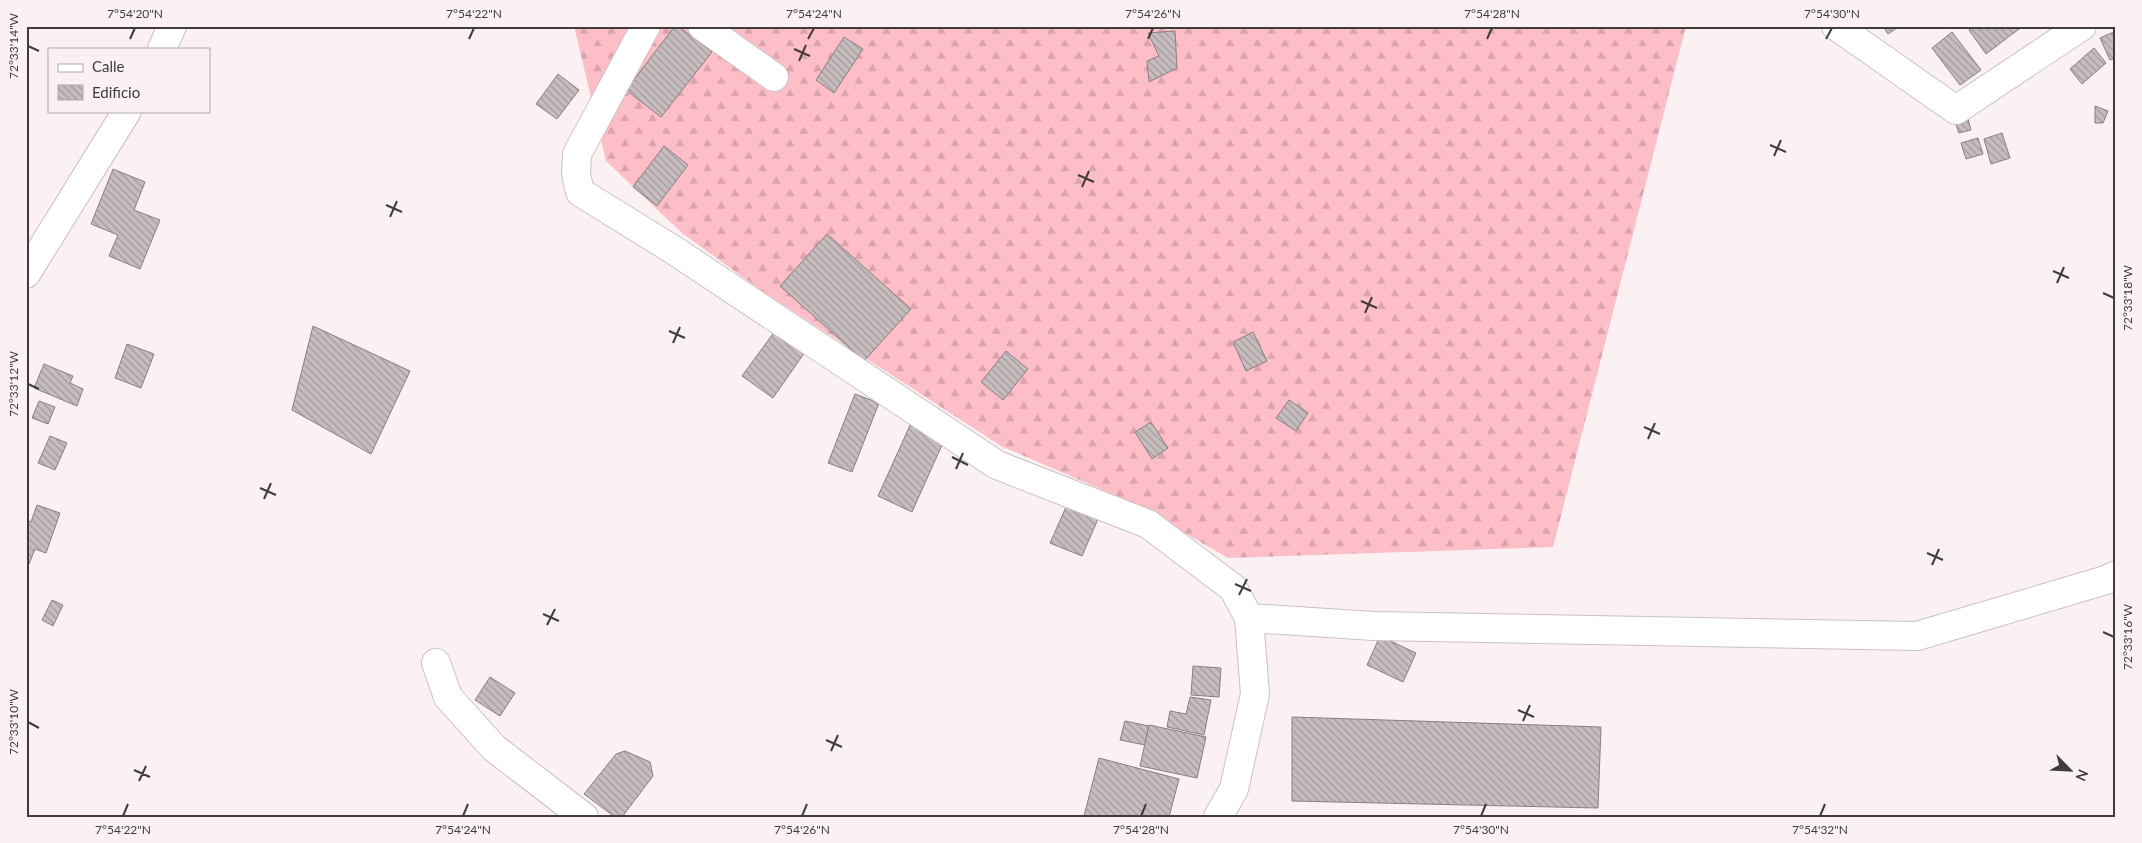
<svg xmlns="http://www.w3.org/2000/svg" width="2142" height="843" font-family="Lato,sans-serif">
<defs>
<pattern id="forest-firs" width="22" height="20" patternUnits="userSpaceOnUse" patternTransform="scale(1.25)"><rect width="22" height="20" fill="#fdbec7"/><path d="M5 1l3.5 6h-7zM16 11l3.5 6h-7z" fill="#daa4ac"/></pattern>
<pattern id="building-back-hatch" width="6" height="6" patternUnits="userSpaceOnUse" patternTransform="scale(1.25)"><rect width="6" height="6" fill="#c7bcbe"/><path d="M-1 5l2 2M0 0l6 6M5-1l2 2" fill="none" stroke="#a39a9c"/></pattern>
</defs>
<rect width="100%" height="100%" fill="#fbf1f2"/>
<polygon fill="url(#forest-firs)" points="574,26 1686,26 1553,547 1228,558 1133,503 1001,446 762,291 682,233 606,161"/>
<g fill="url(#building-back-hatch)" stroke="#897f80">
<polygon points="675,26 678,26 712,52 661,117 626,90"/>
<polygon points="1883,26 1900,26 1888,34"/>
<polygon points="1974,26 2023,26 1986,54 1969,30"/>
<polygon points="1175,31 1177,68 1149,82 1147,61 1159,56 1148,33"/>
<polygon points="2116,31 2116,58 2110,60 2100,38"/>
<polygon points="1952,32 1981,70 1960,85 1932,48"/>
<polygon points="844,37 863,49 834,93 816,80"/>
<polygon points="2094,48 2106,63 2082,84 2070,69"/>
<polygon points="558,74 579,90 557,119 536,104"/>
<polygon points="2095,106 2108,111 2103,123 2095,123"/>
<polygon points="1968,119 1971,130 1959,133 1955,122"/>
<polygon points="2002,133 2010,158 1991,164 1984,139"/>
<polygon points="1978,138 1983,154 1966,159 1961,143"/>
<polygon points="664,146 688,165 657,206 633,187"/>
<polygon points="113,169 145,182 134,210 160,220 140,269 109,256 118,235 91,224"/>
<polygon points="827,234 911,309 864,361 780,286"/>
<polygon points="313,326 410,371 371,454 292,410"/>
<polygon points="775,331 805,352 773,398 742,376"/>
<polygon points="1253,332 1267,361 1246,371 1233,342"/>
<polygon points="127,344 154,354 141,388 115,378"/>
<polygon points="1006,351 1028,369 1003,400 981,382"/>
<polygon points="44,364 73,376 70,383 83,389 77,406 34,388"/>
<polygon points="855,394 879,403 852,472 828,463"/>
<polygon points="1289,400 1308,413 1296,431 1276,418"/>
<polygon points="39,401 55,407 48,424 32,418"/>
<polygon points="912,421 946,436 912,512 878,496"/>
<polygon points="1151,422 1168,448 1152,459 1135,432"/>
<polygon points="50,436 67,443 55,470 38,463"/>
<polygon points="1070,498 1101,512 1082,556 1050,543"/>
<polygon points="37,505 60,513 46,553 35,549 29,564 26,563 26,520 31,522"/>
<polygon points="52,600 63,605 53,626 42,620"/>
<polygon points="1380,636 1416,653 1403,682 1367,665"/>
<polygon points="1193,666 1221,668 1219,697 1191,695"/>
<polygon points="490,677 515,693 500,716 475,700"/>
<polygon points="1190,697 1211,700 1204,735 1167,727 1170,711 1186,714"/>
<polygon points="1292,717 1601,727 1598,808 1292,801"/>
<polygon points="1125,721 1149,726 1145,745 1120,740"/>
<polygon points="1149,725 1206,737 1197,778 1140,766"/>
<polygon points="625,751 650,762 653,776 622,817 615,817 584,794 616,754"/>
<polygon points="1099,758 1179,779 1169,817 1084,816"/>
</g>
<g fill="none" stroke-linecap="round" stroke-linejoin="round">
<g stroke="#cbc1c2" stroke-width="30">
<g id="street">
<polyline points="646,26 577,154 576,174 580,192 675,251 997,465 1148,524 1233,588 1249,618 1255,694 1234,789 1218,817"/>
<polyline points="702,26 774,77"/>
<polyline points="1836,26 1956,110 2082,26"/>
<polyline points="162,49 172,26"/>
<polyline points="26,274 127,111"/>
<polyline points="1249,618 1374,626 1917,636 2106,580 2116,575"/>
<polyline points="436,663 448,697 494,748 584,817"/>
</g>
</g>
<use href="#street" stroke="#fff" stroke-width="28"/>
</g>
<path fill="none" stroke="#403c3c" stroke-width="2" d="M130 39 135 28M469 39 474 28M808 39 814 28M1148 39 1153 28M1487 39 1492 28M1826 39 1832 28M28 46 39 51M794 49 810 56M799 61 806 45M1770 145 1786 152M1774 156 1781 140M1078 175 1094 182M1082 187 1089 171M386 205 402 212M390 217 397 201M2053 271 2069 278M2057 283 2064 267M2103 293 2114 298M1361 301 1377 308M1365 313 1372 297M669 331 685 338M673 343 680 327M28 384 39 389M1644 427 1660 434M1648 439 1655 423M952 457 968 465M956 469 963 453M260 488 276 495M264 499 271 483M1927 553 1943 560M1932 565 1939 549M1235 584 1251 591M1239 595 1247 579M543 614 559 621M547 625 555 609M2103 632 2114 637M1518 710 1534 717M1523 721 1530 705M28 722 39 728M826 740 842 747M831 751 838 735M134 770 150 777M139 781 146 766M123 816 128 804M463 816 468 804M802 816 807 804M1141 816 1146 804M1481 816 1486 804M1820 816 1825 804"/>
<rect width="2142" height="843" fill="none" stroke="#fbf1f2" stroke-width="55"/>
<rect x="48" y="48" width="162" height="65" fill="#fbf1f2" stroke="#b0a9a9"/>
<rect x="58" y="64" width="25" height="8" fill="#ffffff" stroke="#b0a9a9"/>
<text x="92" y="72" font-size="15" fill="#403c3c">Calle</text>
<rect x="58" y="85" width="25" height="15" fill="url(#building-back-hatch)" stroke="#b0a9a9"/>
<text x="92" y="98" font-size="15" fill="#403c3c">Edificio</text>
<g transform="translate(2070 770) rotate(114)" stroke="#fbf1f2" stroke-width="4" paint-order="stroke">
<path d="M0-4L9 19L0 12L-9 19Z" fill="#403c3c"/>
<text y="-8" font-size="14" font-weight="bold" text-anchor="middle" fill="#403c3c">N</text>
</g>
<rect x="28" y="28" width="2086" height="788" fill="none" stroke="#403c3c" stroke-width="2"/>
<g font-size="12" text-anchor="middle" fill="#403c3c">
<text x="135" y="18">7°54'20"N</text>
<text x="474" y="18">7°54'22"N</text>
<text x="814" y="18">7°54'24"N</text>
<text x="1153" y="18">7°54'26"N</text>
<text x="1492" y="18">7°54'28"N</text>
<text x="1832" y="18">7°54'30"N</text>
<text transform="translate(14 46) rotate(-90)" y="4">72°33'14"W</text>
<text transform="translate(2128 298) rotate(-90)" y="4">72°33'18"W</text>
<text transform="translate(14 384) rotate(-90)" y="4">72°33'12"W</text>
<text transform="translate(2128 637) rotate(-90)" y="4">72°33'16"W</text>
<text transform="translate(14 722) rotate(-90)" y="4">72°33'10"W</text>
<text x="123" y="834">7°54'22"N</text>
<text x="463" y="834">7°54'24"N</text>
<text x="802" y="834">7°54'26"N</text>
<text x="1141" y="834">7°54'28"N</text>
<text x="1481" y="834">7°54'30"N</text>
<text x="1820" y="834">7°54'32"N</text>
</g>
</svg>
